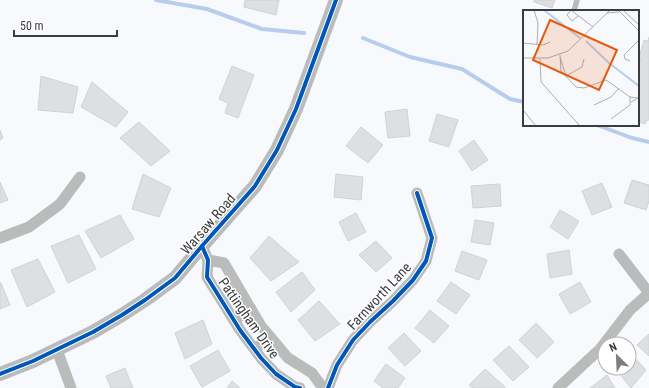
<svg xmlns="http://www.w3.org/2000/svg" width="649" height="388" font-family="'Roboto Condensed',sans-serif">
<rect width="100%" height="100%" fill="#f7f9fc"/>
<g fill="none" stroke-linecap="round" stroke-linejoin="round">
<g stroke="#b8cdee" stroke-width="4">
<polyline points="156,0 207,9 262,29 304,33"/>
<polyline points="363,38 410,57 462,69 510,99 524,102"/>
<polyline points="597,125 632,138 649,142"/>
</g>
</g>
<g fill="#dedfe2" stroke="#d0d2d4">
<polygon points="245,0 279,0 276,15 244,7"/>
<polygon points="534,0 555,0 552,8 534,2"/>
<polygon points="649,37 649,120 647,120 645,124 638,122 639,117 638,117 638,63 639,64 641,58 639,58 644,40 648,41"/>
<polygon points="232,66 254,75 238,118 225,113 228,103 219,99"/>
<polygon points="41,76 78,87 73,113 38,110"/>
<polygon points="92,82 128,112 116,127 81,107"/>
<polygon points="407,109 410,136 388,138 385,112"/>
<polygon points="437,114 458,120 449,147 429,141"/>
<polygon points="139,122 170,151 151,166 120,138"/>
<polygon points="361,127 383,145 368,163 346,146"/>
<polygon points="0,130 3,138 0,140"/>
<polygon points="474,140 488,160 472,171 459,151"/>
<polygon points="143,174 171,188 159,217 132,209"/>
<polygon points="336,174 363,177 361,200 334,197"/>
<polygon points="632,180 649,185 649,201 646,210 624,203"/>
<polygon points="0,182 8,200 0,203"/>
<polygon points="602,183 612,207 592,215 582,191"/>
<polygon points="500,184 501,206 473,208 471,186"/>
<polygon points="560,210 579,221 568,239 550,227"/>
<polygon points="356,213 366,232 348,241 339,222"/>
<polygon points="120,215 134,239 101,258 85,231"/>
<polygon points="475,220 494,223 490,245 471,242"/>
<polygon points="79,235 96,269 68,283 51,246"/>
<polygon points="269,236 299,262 271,281 250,258"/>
<polygon points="376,241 392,258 376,272 359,255"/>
<polygon points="569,250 572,274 550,278 547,254"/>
<polygon points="462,251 487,260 479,280 455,271"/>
<polygon points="38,259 55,292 27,307 11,270"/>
<polygon points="302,272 315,290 291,312 276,292"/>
<polygon points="451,282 470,295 456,314 437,301"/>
<polygon points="580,282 591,302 570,314 559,294"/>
<polygon points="0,283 1,283 10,305 0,309"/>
<polygon points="319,301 340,324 315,341 298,320"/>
<polygon points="430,310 449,326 434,343 415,328"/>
<polygon points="203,320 212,344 185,359 175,333"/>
<polygon points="536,323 554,342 537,358 519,340"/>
<polygon points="404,333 421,351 405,366 388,348"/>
<polygon points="649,334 649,356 637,345"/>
<polygon points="509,346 529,367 513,381 493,360"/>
<polygon points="218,350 230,371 202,387 190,366"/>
<polygon points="630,353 646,370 631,388 615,368 629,368 629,354"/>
<polygon points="386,364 405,378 398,388 383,388 374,381"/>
<polygon points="125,368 133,388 111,388 106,376"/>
<polygon points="485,369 505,387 505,388 473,388 469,385"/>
<polygon points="607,375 615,388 590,388"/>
<polygon points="232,381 240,388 227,388"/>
</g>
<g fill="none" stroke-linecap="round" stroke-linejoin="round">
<polyline stroke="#babbbb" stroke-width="5.5" points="574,11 577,0"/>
<g stroke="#babbbb" stroke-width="11">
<polyline points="0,238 29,227 60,204 80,177"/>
<polyline points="202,246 208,260 207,277 240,330 261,358 276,374 295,387 300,388"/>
<polyline points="619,254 649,293"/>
<polyline points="208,260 224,263 261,326 288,358 312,373 323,388"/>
<polyline points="234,320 251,310"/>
<polyline points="255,349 270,337"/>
<polyline points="57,350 71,388"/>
<polyline points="328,388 337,365 353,340 370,322 393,301 413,280 426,261 432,238 417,193"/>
<polyline points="558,388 600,349 630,310 649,293"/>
</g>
<polyline stroke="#babbbb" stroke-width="14" points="0,374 33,361 93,332 122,315 145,300 175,278 202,246 255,186 277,150 296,109 336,0"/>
<g stroke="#fff" stroke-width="6">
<g id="cycleway">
<polyline points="202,246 208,260 207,277 240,330 261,358 276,374 295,387 300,388"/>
<polyline points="0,374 33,361 93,332 122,315 145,300 175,278 202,246 255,186 277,150 296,109 336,0"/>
<polyline points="328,388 337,365 353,340 370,322 393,301 413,280 426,261 432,238 417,193"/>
</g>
</g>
<use href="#cycleway" stroke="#0057b8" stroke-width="4"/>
</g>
<g text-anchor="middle" stroke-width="3" stroke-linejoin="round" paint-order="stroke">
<g font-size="14" fill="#3b3c3e" stroke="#fff">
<text transform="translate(208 224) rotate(-49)" y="5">Warsaw Road</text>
<text transform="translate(379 296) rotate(-47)" y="5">Farnworth Lane</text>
<text transform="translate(249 318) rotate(55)" y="5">Pattingham Drive</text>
</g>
</g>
<g transform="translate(523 10)">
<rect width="116" height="116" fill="#f7f9fc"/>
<path fill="none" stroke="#b8cdee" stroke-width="2" d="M21 0 57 28M63 31 86 53 116 76"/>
<path fill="none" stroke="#acadb0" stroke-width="1" d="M11 0 15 13 14 35M48 0 70 17M48 0 44 5 49 11 55 6M95 0 116 21M100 0 116 15M84 3 96 2M0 33 20 35 27 32M37 45 38 61 53 77 61 78 83 70 107 87V95L88 109M37 47 43 66M0 48H25L45 41 87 0M17 49 18 72 57 116M107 51 102 49 101 45 116 30M43 66 59 57 61 49M107 87 115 88 108 92M71 95 88 87 96 78M0 100 13 116"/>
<path fill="#e8590c" fill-opacity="0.15" stroke="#e8590c" stroke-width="2" d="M27 10 94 40 76 80 10 50Z"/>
<rect width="116" height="116" fill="none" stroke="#3b3c3e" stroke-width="2"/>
</g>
<g transform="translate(617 356) rotate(336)"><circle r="19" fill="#ffffff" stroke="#b1b1b2"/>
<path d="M0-3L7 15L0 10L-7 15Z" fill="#7d7e80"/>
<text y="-6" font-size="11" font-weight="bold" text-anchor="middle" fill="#3b3c3e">N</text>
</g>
<path d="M14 30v6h103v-6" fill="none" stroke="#3b3c3e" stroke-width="2"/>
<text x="20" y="30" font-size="12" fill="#3b3c3e" stroke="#ffffff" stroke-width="3" paint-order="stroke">50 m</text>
</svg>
